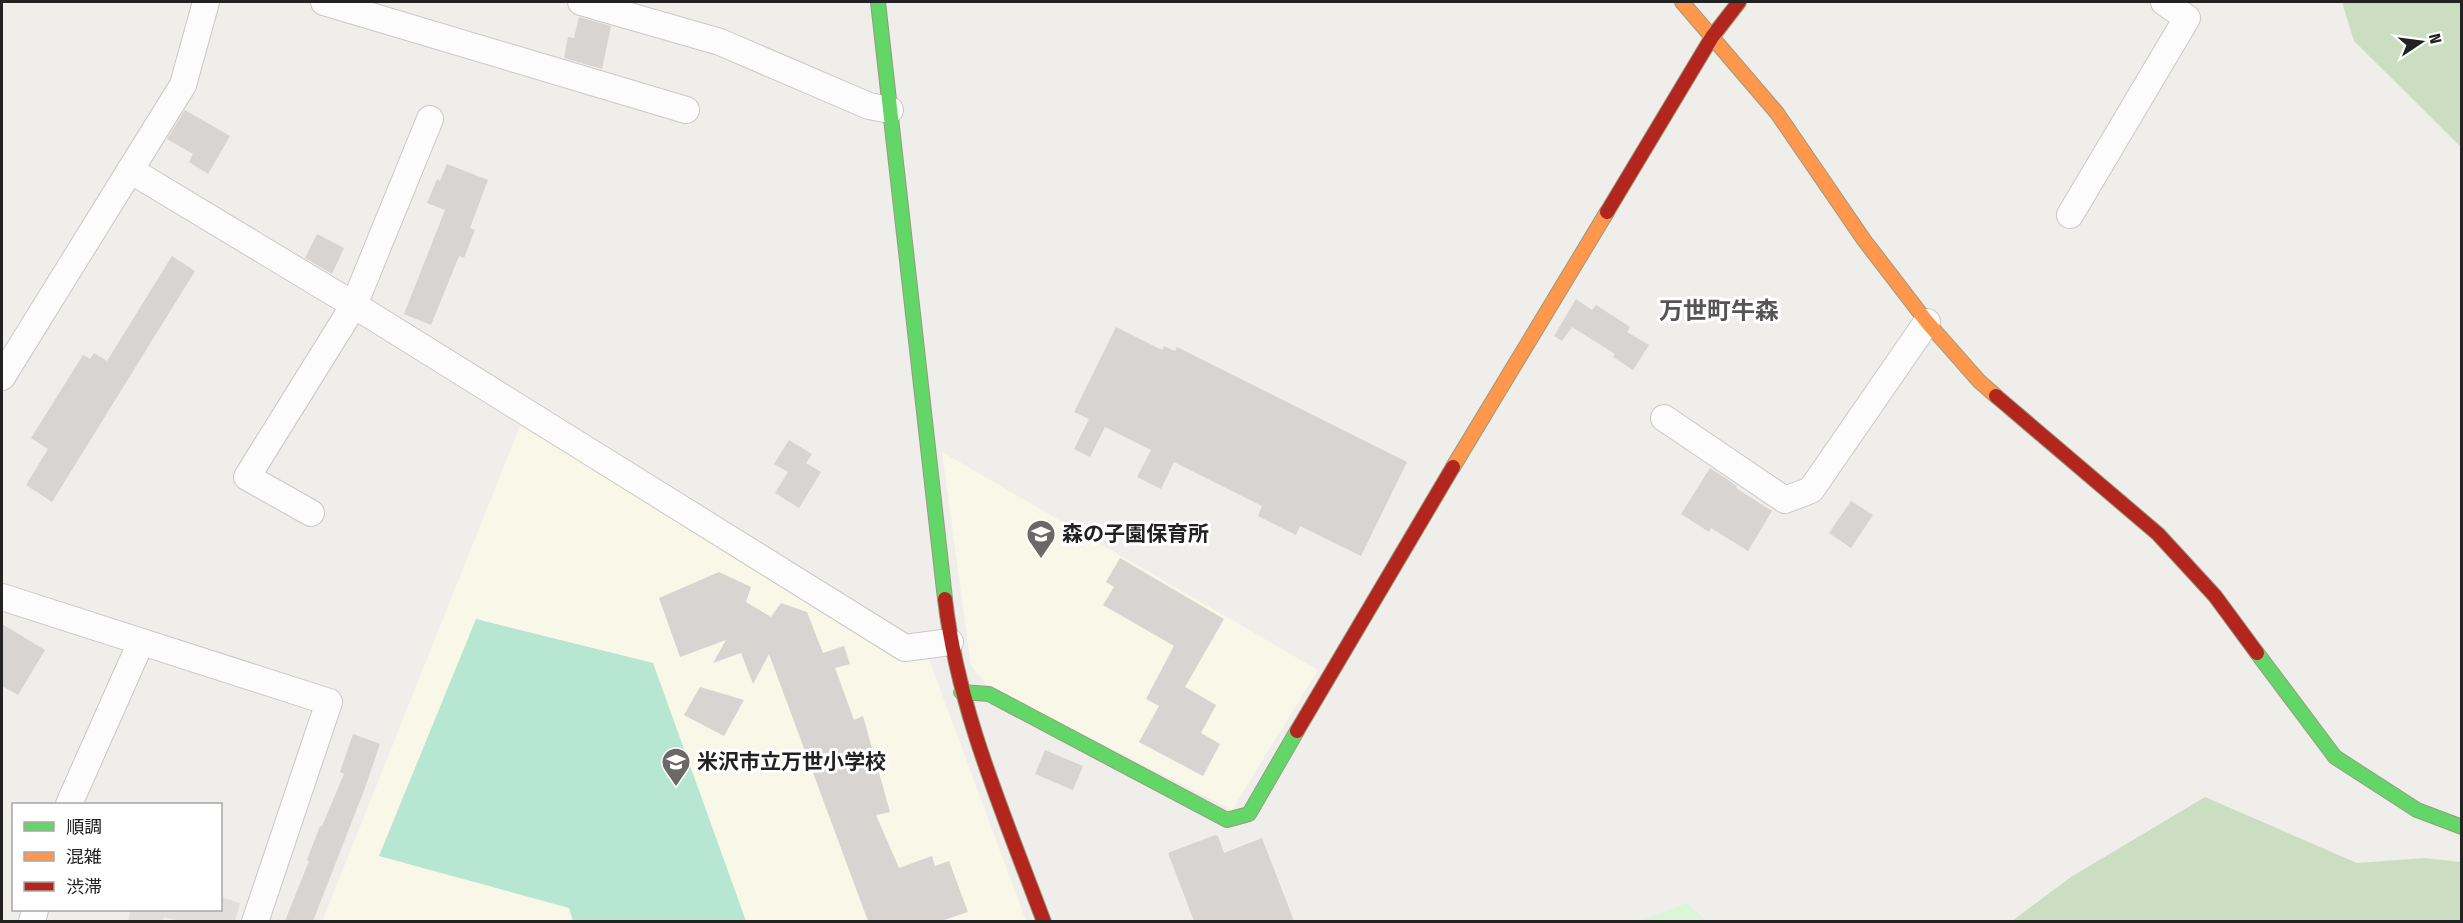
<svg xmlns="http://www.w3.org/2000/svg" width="2463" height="923" font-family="'Fira Sans Condensed','Noto Sans JP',sans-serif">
<rect width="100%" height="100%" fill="#f0eeeb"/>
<g fill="#f8f7e8">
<polygon points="520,426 903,653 926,651 1026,921 322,922"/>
<polygon points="942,452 1318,670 1232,810 988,686 971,666"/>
</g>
<g fill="#cbdec1">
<polygon points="2342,2 2461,2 2461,147 2354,41"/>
<polygon points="2205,797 2357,863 2425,858 2461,862 2461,921 2012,921 2071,877"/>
</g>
<polygon fill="#daf5da" points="1687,903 1706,921 1638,921"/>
<polygon fill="#b7e6d2" points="476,619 653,663 746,921 573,921 569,908 379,856"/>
<polygon fill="#e0dfde" points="221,897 240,903 235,921 180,921 164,917 162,921 128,921 131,910 220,910"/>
<g fill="#d7d4d2">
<polygon points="579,17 611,26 602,69 564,58 568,37 574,38"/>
<polygon points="185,110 230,136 208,174 189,162 193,154 167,139"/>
<polygon points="447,164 488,180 470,228 475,230 464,258 459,256 431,325 404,314 445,210 427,203 437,179 440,181"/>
<polygon points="317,234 344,248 332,274 305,258"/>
<polygon points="172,256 195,271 52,502 26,485 48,449 31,438 83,355 90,359 94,353 107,361"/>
<polygon points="1576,299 1592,310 1596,305 1630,327 1627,332 1649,345 1633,370 1613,357 1615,354 1572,327 1562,341 1554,336"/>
<polygon points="1116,327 1162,350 1164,346 1175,351 1177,347 1407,462 1361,556 1300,526 1296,535 1258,516 1262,506 1174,462 1161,489 1137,477 1151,450 1105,427 1090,457 1074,449 1089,419 1074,412"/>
<polygon points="789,440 812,454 806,463 821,472 799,508 775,493 788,472 774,464"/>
<polygon points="1710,468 1737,486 1736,488 1772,511 1748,551 1711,528 1709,532 1681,514"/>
<polygon points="1851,501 1873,515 1851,548 1829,533"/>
<polygon points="1120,558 1224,619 1185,687 1216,705 1201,733 1220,744 1203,776 1139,742 1159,706 1146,699 1174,646 1103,605 1114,587 1106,582"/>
<polygon points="719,572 751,587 746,602 771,617 781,603 807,612 823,653 844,646 850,664 835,668 854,720 863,716 890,812 876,815 899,868 932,856 935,866 949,861 968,912 941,921 868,921 769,654 753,684 741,653 713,663 726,640 680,657 659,598"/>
<polygon points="2,624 45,650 18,695 2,686"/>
<polygon points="700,687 744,700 724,736 684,715"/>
<polygon points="353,734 380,744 365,788 313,921 285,921 309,861 307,860 320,826 322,826 344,774 340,772"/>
<polygon points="1045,750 1083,766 1073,790 1035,774"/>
<polygon points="1215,835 1218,836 1224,853 1262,838 1294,921 1194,921 1168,853"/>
</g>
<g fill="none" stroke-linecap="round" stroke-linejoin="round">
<g stroke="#c9c8c7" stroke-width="28">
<g id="street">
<polyline points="324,2 686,110"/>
<polyline points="581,2 720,42 869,106 890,110"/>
<polyline points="130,170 354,305 905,648 950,642"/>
<polyline points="2070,215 2187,18 2164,2"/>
<polyline points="2,377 183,85 206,2"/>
<polyline points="1664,418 1785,500 1811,490 1927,322"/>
<polyline points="311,513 247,477 354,305 430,119"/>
<polyline points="2,597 329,702 255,922"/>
<polyline points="69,804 141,642"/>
<polyline points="32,922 35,910"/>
</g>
</g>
<g stroke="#999a82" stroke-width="16">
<g id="fast">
<polyline points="878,2 945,599"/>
<polyline points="2257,653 2335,757 2417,810 2462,827"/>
<polyline points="961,692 989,694 1227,820 1249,814 1297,731"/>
</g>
</g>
<g stroke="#999a82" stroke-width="16">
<g id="slow">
<polyline points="1682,2 1777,113 1864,240 1927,322 1979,381 1996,396"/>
<polyline points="1453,467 1607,212"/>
</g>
</g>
<g stroke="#999a82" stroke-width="16">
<g id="jam">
<polyline points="1607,212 1712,37 1739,2"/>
<polyline points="1996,396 2158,534 2215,596 2257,653"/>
<path d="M945 599C958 711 1005 817 1044 922"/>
<polyline points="1297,731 1453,467"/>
</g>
</g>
<use href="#street" stroke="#fdfcfc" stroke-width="26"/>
<use href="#fast" stroke="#63d668" stroke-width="14"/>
<use href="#slow" stroke="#ff974d" stroke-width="14"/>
<use href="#jam" stroke="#b3261e" stroke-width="14"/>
</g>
<defs>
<g id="school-pin" transform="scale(1.5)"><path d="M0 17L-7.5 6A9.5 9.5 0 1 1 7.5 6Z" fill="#6a6968" stroke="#fff"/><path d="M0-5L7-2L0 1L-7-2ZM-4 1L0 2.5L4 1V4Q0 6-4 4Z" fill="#fff"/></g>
</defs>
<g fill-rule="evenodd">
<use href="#school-pin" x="1041" y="534"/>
<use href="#school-pin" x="676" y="762"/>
</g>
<g text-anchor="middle" stroke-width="6" stroke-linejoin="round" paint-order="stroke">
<g font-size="21" font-weight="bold" fill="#222" stroke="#fff" text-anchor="start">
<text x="1062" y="541">森の子園保育所</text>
<text x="697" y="769">米沢市立万世小学校</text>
</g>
<g font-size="24" font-weight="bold" fill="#555" stroke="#fff">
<text x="1719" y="319">万世町牛森</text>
</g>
</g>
<rect width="2463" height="923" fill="none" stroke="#222222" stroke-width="6"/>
<rect x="12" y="803" width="210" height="108" fill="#ffffff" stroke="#a7a7a7" stroke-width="1.5"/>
<rect x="24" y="822" width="30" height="9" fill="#63d668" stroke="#a7a7a7" stroke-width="1.5"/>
<text x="66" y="833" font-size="18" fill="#222222">順調</text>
<rect x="24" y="852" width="30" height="9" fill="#ff974d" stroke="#a7a7a7" stroke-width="1.5"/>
<text x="66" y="863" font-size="18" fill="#222222">混雑</text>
<rect x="24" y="882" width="30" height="9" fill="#b3261e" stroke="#a7a7a7" stroke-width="1.5"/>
<text x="66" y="893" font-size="18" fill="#222222">渋滞</text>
<g transform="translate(2421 42) rotate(77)" stroke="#ffffff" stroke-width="4.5" paint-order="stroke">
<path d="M0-4.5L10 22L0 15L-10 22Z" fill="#222222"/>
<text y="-9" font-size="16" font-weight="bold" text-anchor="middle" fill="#222222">N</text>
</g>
</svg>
